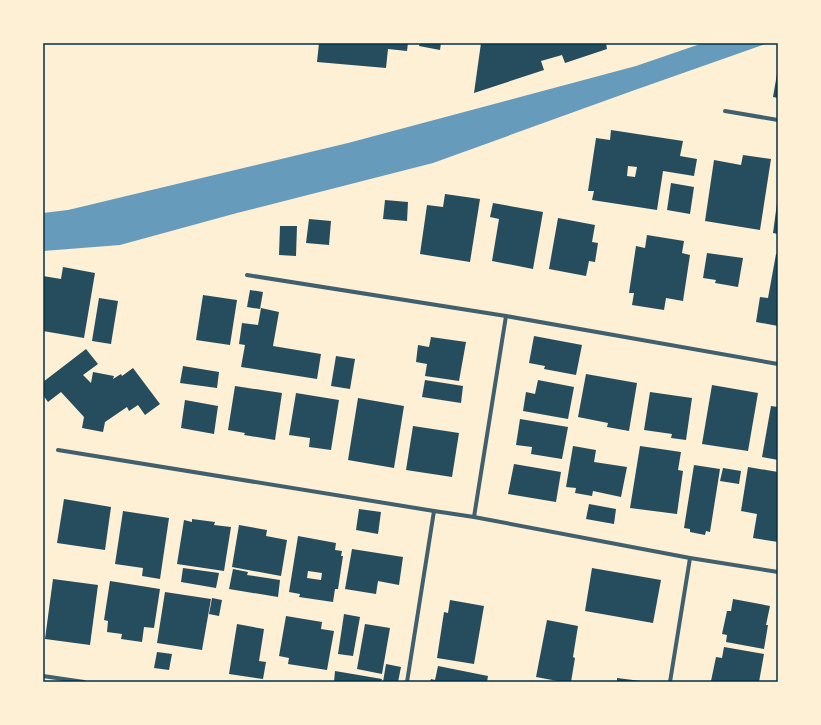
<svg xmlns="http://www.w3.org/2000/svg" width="821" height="725" font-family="Manrope,sans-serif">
<rect width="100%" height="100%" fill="#fdf0d5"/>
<polygon fill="#669bbc" points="703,43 768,43 632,91 433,163 237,213 120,245 43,251 43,213 68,210 348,143 636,66"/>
<g fill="#264d5e" fill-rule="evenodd">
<polygon points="319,43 408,43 407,51 388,49 386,68 317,62"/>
<polygon points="420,43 441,43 440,50 419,46"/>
<polygon points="481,43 606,43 607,49 565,63 562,55 541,61 544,70 474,93"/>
<polygon points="777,74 778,74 778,98 773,97"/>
<path d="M611 130 683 141 680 156 697 159 694 176 663 171 657 210 592 200 594 191H588L596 138 610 140ZM628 166 637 167 635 177 627 176Z"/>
<polygon points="743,155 771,159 760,230 705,221 714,160 741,165"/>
<polygon points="671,183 694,187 690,214 667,210"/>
<polygon points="445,194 480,199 470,262 420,254 427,205 443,207"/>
<polygon points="385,200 408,202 407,221 383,219"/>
<polygon points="493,203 543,212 533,269 492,261 499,219 490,217"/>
<polygon points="777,203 778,203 778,234 773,233"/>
<polygon points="558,218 595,225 592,242 598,243 595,262 589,261 586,276 549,269"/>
<polygon points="309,219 331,221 329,245 306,243"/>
<polygon points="280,226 297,226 296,256 279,255"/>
<polygon points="647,235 684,241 682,253 690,255 683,301 666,298 664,310 632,305 634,293 629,293 636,246 645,248"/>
<polygon points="707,253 743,258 738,287 715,283 716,280 703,278"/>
<polygon points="776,254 778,254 778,326 756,322 760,297 768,298"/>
<polygon points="63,267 95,273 84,338 43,331 43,300 44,294 43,294 43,276 61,279"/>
<polygon points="250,290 263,292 260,309 247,307"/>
<polygon points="203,295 237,300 230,345 196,340"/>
<polygon points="99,298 118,301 111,344 92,341"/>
<polygon points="261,308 279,312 273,346 321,354 317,379 241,367 245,345 239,344 242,323 258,325"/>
<polygon points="534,336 582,345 576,375 544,369 545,366 529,363"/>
<polygon points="431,337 466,342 459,381 425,376 427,364 416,362 418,345 429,347"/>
<polygon points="86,349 98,364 83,375 91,383 93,372 114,376 113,379 121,374 122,376 133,368 160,404 145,415 138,405 129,411 127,407 105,422 103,432 82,428 84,417 61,392 48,402 43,395 43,382"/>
<polygon points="336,356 355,359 350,389 331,386"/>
<polygon points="183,366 219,372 217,388 180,383"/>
<polygon points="586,374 637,383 629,431 607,427 608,423 578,417"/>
<polygon points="425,380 463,386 461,403 422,397"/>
<polygon points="538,380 574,387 568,419 523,411 526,392 535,394"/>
<polygon points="712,385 758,393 748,451 702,444"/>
<polygon points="235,386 282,393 275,440 244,435 245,433 228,430"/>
<polygon points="650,392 692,398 686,440 671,438 672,434 644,430"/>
<polygon points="296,393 339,400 331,450 309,447 310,438 289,435"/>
<polygon points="358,398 404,406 394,468 348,460"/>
<polygon points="185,400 218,406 214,434 181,428"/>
<polygon points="771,406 778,407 778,460 762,457"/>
<polygon points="520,419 568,427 562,459 531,454 532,447 516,445"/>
<polygon points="413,426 459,433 452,477 406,470"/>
<polygon points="573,446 596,450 594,462 627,467 621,497 593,491 592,496 575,493 576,488 566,487"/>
<polygon points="640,446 681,452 678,470 683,471 677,514 630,508"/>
<polygon points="514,464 561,472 556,502 508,494"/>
<polygon points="694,465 720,469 710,532 706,531 705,535 690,532 690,529 684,528"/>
<polygon points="748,467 778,472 778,542 753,538 757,514 741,511"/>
<polygon points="723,468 741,471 739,484 720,481"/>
<polygon points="64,499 111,507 105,550 57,543"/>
<polygon points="589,504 616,509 614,524 586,519"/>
<polygon points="359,509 381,512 378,534 356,530"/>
<polygon points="123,511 169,518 160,579 142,576 143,568 115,564"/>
<polygon points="192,519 215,522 214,525 231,527 224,571 177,564 184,520 192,522"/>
<polygon points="239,525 267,530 266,536 287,540 281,576 232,567"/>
<path d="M298 536 336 543 335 550 342 551 341 556H343L338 589H335L333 602 299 597 300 594 289 592ZM308 571 322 573 321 580 307 578Z"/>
<polygon points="352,549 403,557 399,585 378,581 376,594 345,589"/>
<polygon points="183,568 219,573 216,588 181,582"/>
<polygon points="592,568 661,580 653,623 585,611"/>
<polygon points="233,569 248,572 247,575 280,580 278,597 229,589"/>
<polygon points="53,579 98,585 90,645 45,639"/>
<polygon points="110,581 160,589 154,628 144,627 142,642 121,639 122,634 107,632 108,621 104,620"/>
<polygon points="165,592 211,599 202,650 157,643"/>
<polygon points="212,598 222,600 219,616 209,614"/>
<polygon points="733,599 770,606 766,625 768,625 764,649 726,642 727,635 722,634 727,611 731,611"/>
<polygon points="450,600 484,606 474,664 437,658 444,612 448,613"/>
<polygon points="344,614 360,617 353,656 338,654"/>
<polygon points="286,616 322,622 321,629 334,631 327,670 288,664 289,658 279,656"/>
<polygon points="547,620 578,626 573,657 575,658 571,682 563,682 536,677"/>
<polygon points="237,624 264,629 259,661 266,662 263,679 229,674"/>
<polygon points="365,624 390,628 382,674 357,669"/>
<polygon points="724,647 764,654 759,682 717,682 711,681 716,657 722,658"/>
<polygon points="157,652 172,654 169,670 154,668"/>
<polygon points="386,664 401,667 398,682 383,682"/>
<polygon points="438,666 488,676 487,682 430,682 431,679 435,680"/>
<polygon points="335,671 382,679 381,682 334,682"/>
<polygon points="617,678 641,681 640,682 617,682"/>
</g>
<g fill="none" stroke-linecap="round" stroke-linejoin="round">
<g stroke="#3f606c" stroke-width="4">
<polyline points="725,111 778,120"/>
<polyline points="247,275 506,316 778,364"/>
<polyline points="58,450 434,511 474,517 690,558 778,572"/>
<polyline points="474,517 506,316"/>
<polyline points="43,676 84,682"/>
<polyline points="407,682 434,511"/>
<polyline points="670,682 690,558"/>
</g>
</g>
<rect width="821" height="725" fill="none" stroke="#fdf0d5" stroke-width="88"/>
<rect x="44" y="44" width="733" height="637" fill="none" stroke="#003049" stroke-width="1.5"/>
</svg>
